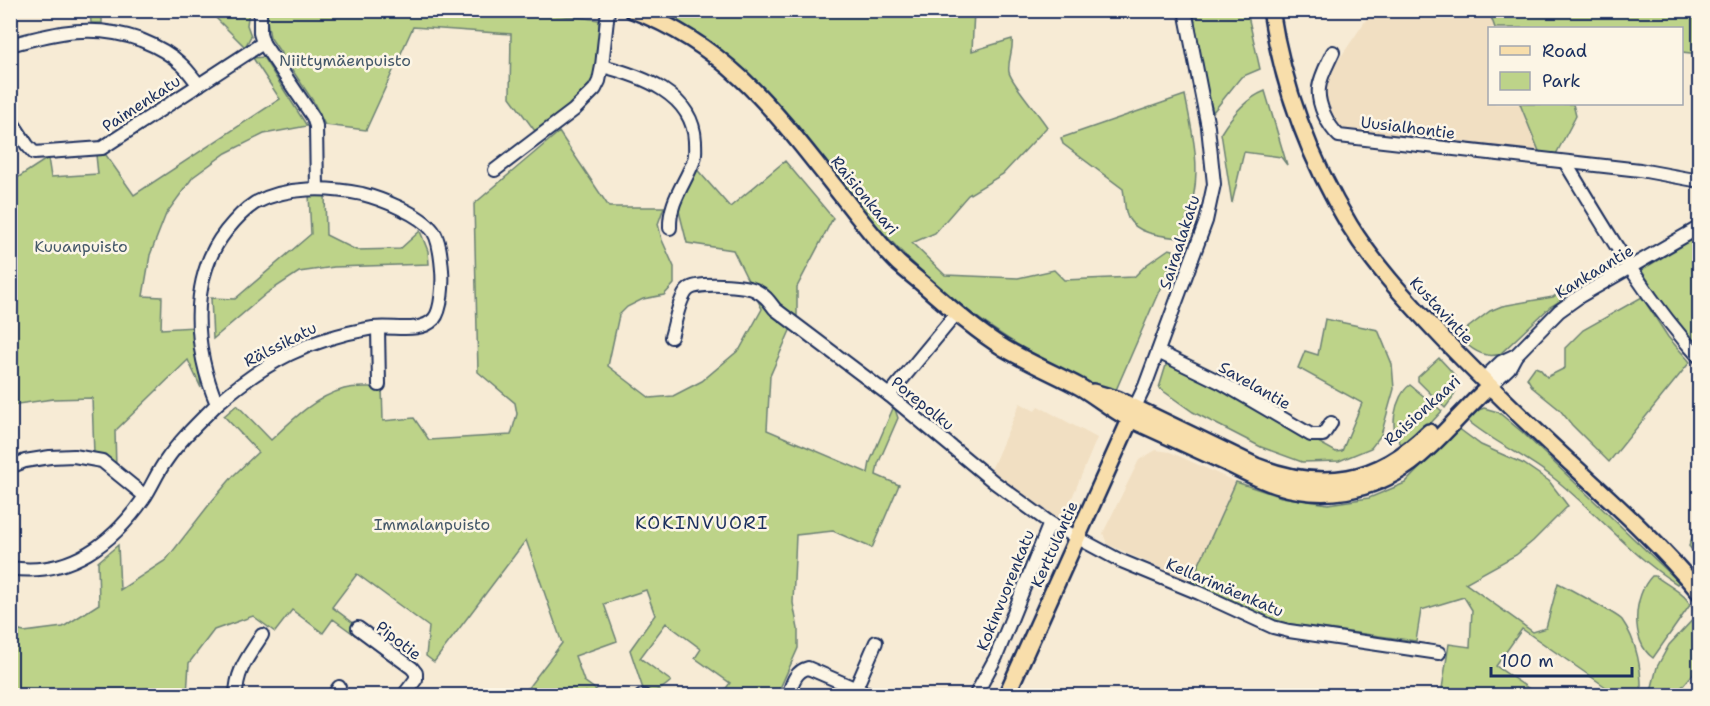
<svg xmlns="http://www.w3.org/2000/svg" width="1710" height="706" font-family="'Shantell Sans',sans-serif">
<rect width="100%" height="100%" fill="#f7ebd5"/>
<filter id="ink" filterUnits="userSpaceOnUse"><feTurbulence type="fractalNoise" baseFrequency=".0167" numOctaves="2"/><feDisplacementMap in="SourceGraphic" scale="12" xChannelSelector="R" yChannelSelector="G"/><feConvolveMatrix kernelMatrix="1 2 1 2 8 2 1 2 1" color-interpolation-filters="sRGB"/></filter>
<g filter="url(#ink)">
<g fill="#f1dfc2">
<polygon points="1372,11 1546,11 1551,28 1490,28 1490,104 1573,104 1576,116 1554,158 1326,131 1315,95"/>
<polygon points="1020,403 1035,411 1038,406 1097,438 1061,524 991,470"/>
<polygon points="1156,450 1170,452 1236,482 1191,582 1107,544 1103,533 1139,460"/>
</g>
<g fill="#bdd389" stroke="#6c8174" stroke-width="1.5">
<path d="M267 10C377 10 490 4 599 20 599 36 600 53 597 68 592 98 558 116 535 131L510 97 511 34 413 27 366 130 325 125 313 101 270 37 266 15Z"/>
<polygon points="90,11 102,11 102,23 91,23"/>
<polygon points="204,11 249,11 247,25 251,36 245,47 215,17"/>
<path d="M660 11H974L972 51 1012 39C1014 50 1007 61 1009 72 1011 83 1040 115 1047 127L1003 174 968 195 935 233 912 243 945 275 1018 278 1054 270 1064 280 1134 277 1146 265 1169 249 1173 250 1175 254 1116 390C1087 388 1061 370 1037 356 965 316 904 260 851 196 792 125 745 54 660 11Z"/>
<polygon points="1193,11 1247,11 1260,69 1241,77 1213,112 1204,77"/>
<polygon points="1489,11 1699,11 1699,54 1682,52 1682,28 1495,28"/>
<polygon points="263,57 307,126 264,134 226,153 193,177 166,214 150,255 143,296 162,297 161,329 195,327 201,388 188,360 115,431 116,468 94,454 92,398 53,399 11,405 11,182 48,158 51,177 98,174 96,155 106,155 134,195 280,99 253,58"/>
<path d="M1265 91 1287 165 1281 157 1244 152 1232 203 1221 133C1232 115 1245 99 1265 91Z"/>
<path d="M1185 95C1191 127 1200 160 1194 193 1191 209 1185 223 1180 238 1163 236 1138 235 1128 218 1124 210 1125 198 1123 189L1063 144 1061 138Z"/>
<polygon points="1520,104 1573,104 1576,116 1554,158 1541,156"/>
<path d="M559 132 609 207H664L658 224 662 240 674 267V284L664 295 643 299 627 307 619 315 608 366 650 398 673 396 702 381 740 349 762 309 733 250 687 243 678 207 693 165 730 207 785 161 833 218 797 287V317L876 380 792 326 770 376 767 430 868 473 870 462 894 406 898 418 878 464 876 475 899 485 872 548 833 531 796 535 793 603 798 629V648L777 695H721L730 683 695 658 701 649 666 623 640 658 671 681C662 689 654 695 643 689L630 650 655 615 646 590 604 604 617 641 575 656 584 681 603 695H591L586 692V695H535L527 689 562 643 526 540 434 662 426 656 429 627 357 574 332 607 360 628 355 635 333 619 323 633 292 610 275 632 253 616 214 630 189 663 187 695 11 696V629L24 632 63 627 99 604 98 562 118 545 120 590 166 560 212 501 234 475 258 452 224 416 237 405 271 440C292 420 315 397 344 389 356 386 370 388 382 386L383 421 414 418 429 440 511 435 517 414 515 403 478 372 474 204Z"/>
<polygon points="325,192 326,235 356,250 400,249 420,231 428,251 429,264 334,267 299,272 267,293 213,339 211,298 235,299 311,234 309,194"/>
<polygon points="1699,236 1699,350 1686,337 1641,270"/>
<path d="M1614 262 1616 264 1612 269 1550 307 1500 354C1483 360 1469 347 1457 336L1490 311 1502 306 1553 297 1608 264Z"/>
<polygon points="1642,297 1668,337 1690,362 1609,462 1572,425 1560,410 1533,388 1527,378 1535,367 1540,369 1547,377 1565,368 1565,348 1583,330"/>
<polygon points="1325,319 1378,330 1392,364 1394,389 1381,435 1371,448 1339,461 1302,462 1261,447 1193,412 1159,388 1167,362 1172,361 1336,452 1342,451 1362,403 1298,368 1305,351 1318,355"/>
<path d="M1439 358C1458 378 1465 383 1445 408L1418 381V377Z"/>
<path d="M1410 385 1442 411 1416 439 1404 446C1386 435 1395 395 1410 385Z"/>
<path d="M1484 408 1498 412 1522 432 1679 582 1677 584C1630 555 1595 510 1551 476 1524 455 1493 442 1467 420L1473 412Z"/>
<path d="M1458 428 1481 445 1524 464 1549 481 1568 506 1533 541 1516 555 1465 583 1533 632 1546 628 1558 583C1568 588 1618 615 1622 620 1637 641 1642 671 1641 695H1615L1616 694 1522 629 1496 666 1538 695H1441L1449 644 1470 647 1472 610 1464 597 1421 610 1416 641 1276 622 1191 582 1236 482 1281 497 1328 504 1369 498 1405 483Z"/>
<polygon points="1699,518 1699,559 1689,546"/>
<path d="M1652 576H1655C1665 583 1687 595 1690 605L1653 658C1630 642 1633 595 1652 576Z"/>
<polygon points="1699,613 1699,667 1675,695 1650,695 1657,667 1669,645"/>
</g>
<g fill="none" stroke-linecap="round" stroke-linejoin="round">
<g stroke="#1b2f5e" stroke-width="16">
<g id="minor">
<polyline points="260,10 260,33 263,43 313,117 316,126 317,189"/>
<path d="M10 45C57 32 94 23 141 40 156 46 170 53 181 64 188 70 193 78 199 85"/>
<path d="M1333 52C1328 63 1320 77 1319 88 1317 104 1328 126 1339 136L1640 170 1700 181"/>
<path d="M602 66C642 76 693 94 695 141 695 147 696 154 694 160 685 184 669 201 670 228"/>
<polyline points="10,119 27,145 34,153 102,148 263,43"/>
<path d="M1565 162C1606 230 1646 300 1700 358"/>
<polyline points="495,170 574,110 595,89 599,81 602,66 608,10"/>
<polyline points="378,328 379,385"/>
<path d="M671 337C675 325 679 296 689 289 698 282 745 285 755 290 765 295 769 301 775 309L889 395 994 482 1050 523"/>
<polyline points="1158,352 1222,383 1311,435 1323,435 1331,423"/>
<polyline points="1483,379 1501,362 1516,355"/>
<polyline points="1490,386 1509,368 1516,355 1559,311 1580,296 1700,227"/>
<polyline points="889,395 956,314"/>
<polyline points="1135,407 1145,386 1206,221 1214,184 1208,127 1185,10"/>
<polyline points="10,467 25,461 50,457 74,456 102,461 145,496"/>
<path d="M10 568C69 577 113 543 144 498 152 486 157 473 165 462 179 441 199 422 217 404 194 350 188 279 226 231 234 221 244 210 255 203 286 186 328 187 362 194 382 199 420 214 433 231 440 241 441 259 442 270 443 282 442 310 434 319 420 334 392 325 373 328 309 339 266 361 217 404"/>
<polyline points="358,628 412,668 416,673 416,679 403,696"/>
<polyline points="856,688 876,642"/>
<path d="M236 696C236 670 249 656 262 635"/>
<polyline points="333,696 339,687"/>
<polyline points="642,696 644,696"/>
<path d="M788 696C792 684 795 671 808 668L873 696"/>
<polyline points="975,696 996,657 1050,523 1119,560 1199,593 1273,627 1289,631 1439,653"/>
</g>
</g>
<g stroke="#1b2f5e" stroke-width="20">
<g id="major">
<path d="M632 10C726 45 774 110 834 186 855 212 874 239 898 263 909 273 921 282 932 292 955 312 978 332 1004 348 1028 362 1055 374 1080 387 1097 397 1112 410 1130 419 1160 433 1191 447 1222 461 1240 469 1257 479 1276 485 1323 500 1371 492 1411 463 1440 441 1463 410 1490 386"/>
<path d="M1271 10C1283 87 1310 160 1350 226 1373 263 1403 296 1433 328 1475 373 1520 416 1565 458 1612 501 1660 544 1700 593"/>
<path d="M1093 392 1117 399 1256 466C1323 492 1378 483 1429 432"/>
<polyline points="1006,696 1134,411"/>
</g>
</g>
<use href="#minor" stroke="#fcf5e5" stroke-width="12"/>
<use href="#major" stroke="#f8deab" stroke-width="15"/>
</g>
</g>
<g text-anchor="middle" stroke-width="5" stroke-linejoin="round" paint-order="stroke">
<g font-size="16" fill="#445869" stroke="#fcf5e5">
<text x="345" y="66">Niittymäenpuisto</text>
<text x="81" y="252">Kuuanpuisto</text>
<text x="432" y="530">Immalanpuisto</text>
</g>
<g font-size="16" fill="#1b2f5e" stroke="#fcf5e5">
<text transform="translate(141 103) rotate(-33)" y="6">Paimenkatu</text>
<text transform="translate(1408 127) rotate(7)" y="6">Uusialhontie</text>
<text transform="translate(865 195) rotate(51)" y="6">Raisionkaari</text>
<text transform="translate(1179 242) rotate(-72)" y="6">Sairaalakatu</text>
<text transform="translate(1594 271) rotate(-31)" y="6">Kankaantie</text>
<text transform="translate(1442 310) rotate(47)" y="6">Kustavintie</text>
<text transform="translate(280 344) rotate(-27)" y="6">Rälssikatu</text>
<text transform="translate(1255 385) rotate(30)" y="6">Savelantie</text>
<text transform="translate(923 403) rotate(39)" y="6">Porepolku</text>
<text transform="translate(1422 410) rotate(-42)" y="6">Raisionkaari</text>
<text transform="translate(1054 544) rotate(-66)" y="6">Kerttulantie</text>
<text transform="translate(1225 587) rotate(23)" y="6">Kellarimäenkatu</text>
<text transform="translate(1005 590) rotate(-68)" y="6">Kokinvuorenkatu</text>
<text transform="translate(399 640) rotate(38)" y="6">Pipotie</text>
</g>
<g font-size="18" letter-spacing="1.5" fill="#1b2f5e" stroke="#fcf5e5">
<text x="702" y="529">KOKINVUORI</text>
</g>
</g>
<rect width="1710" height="706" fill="none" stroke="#fcf5e5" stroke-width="36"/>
<rect x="18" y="18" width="1674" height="670" fill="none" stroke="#1b2f5e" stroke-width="2" filter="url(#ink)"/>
<rect x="1488" y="27" width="195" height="78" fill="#fcf5e5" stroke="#a2a6af" stroke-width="1.5"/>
<rect x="1500" y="46" width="30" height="9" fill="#f8deab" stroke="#a2a6af" stroke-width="1.5"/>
<text x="1542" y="57" font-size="18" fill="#1b2f5e">Road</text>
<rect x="1500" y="72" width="30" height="18" fill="#bdd389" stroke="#a2a6af" stroke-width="1.5"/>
<text x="1542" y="87" font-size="18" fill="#1b2f5e">Park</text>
<path d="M1491 667v9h141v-9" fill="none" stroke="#1b2f5e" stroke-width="3"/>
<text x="1500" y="667" font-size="18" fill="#1b2f5e" stroke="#fcf5e5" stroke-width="4.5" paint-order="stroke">100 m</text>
</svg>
